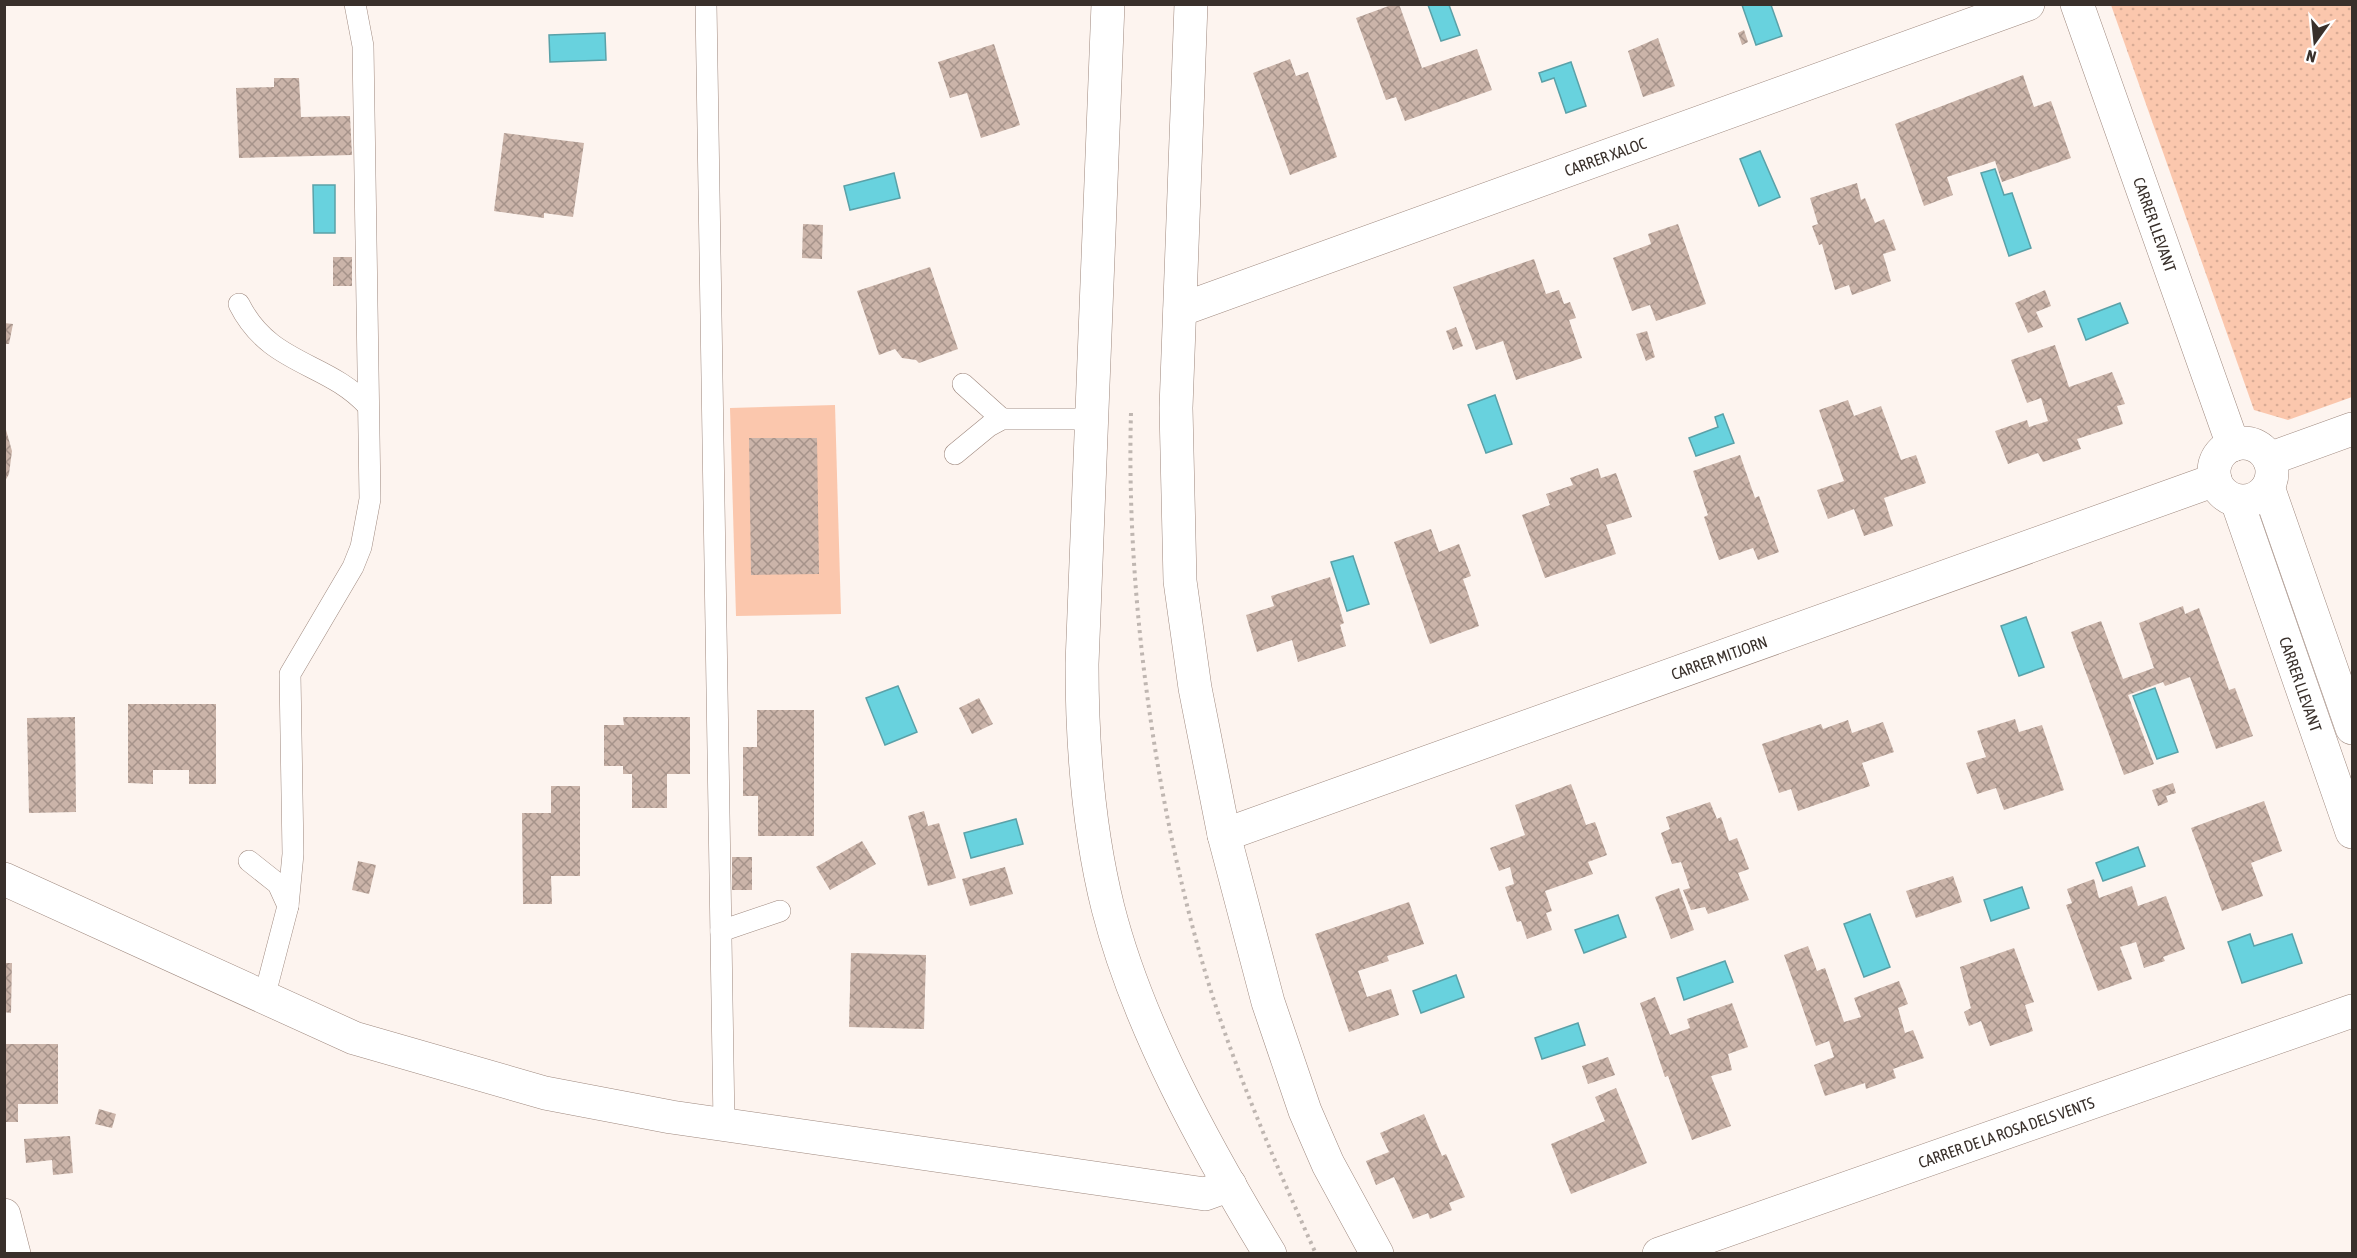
<svg xmlns="http://www.w3.org/2000/svg" width="2357" height="1258" font-family="'Asap Condensed',sans-serif">
<defs>
<pattern id="grass-dots" width="8" height="8" patternUnits="userSpaceOnUse" patternTransform="scale(1.5)"><rect width="8" height="8" fill="#fbc7ad"/><path d="M2 2h.1M6 6h.1" fill="none" stroke="#d8ab95" stroke-width="1.8" stroke-linecap="round"/></pattern>
<pattern id="building-cross-hatch" width="8" height="8" patternUnits="userSpaceOnUse" patternTransform="scale(1.5)"><rect width="8" height="8" fill="#cbb4a9"/><path d="M0 0l8 8M0 8l8-8" fill="none" stroke="#a6938a"/></pattern>
</defs>
<rect width="100%" height="100%" fill="#fdf4ef"/>
<polygon fill="url(#grass-dots)" points="2111,5 2352,5 2352,397 2288,420 2254,410"/>
<polygon fill="#fbc7ad" points="835,405 841,614 736,616 730,408"/>
<g fill="#68d2de" stroke="#5aa1a8" stroke-width="1.5">
<polygon points="1428,5 1449,5 1460,35 1441,41"/>
<polygon points="1742,5 1771,5 1782,36 1756,45"/>
<polygon points="605,33 606,60 550,62 549,35"/>
<polygon points="1571,62 1586,106 1566,113 1554,78 1542,82 1539,73"/>
<polygon points="1760,151 1780,197 1759,206 1740,159"/>
<polygon points="1995,169 2004,195 2012,193 2031,248 2009,256 1981,173"/>
<polygon points="894,173 900,198 850,210 844,186"/>
<polygon points="313,185 335,185 335,233 314,233"/>
<polygon points="2120,303 2128,323 2086,340 2078,319"/>
<polygon points="1495,395 1512,444 1486,453 1468,405"/>
<polygon points="1723,414 1734,443 1696,456 1689,438 1718,427 1715,417"/>
<polygon points="1353,556 1369,604 1347,611 1331,562"/>
<polygon points="2026,617 2044,667 2019,676 2001,626"/>
<polygon points="898,686 917,732 885,745 866,698"/>
<polygon points="2155,688 2178,752 2157,759 2133,696"/>
<polygon points="1016,819 1023,844 971,858 964,833"/>
<polygon points="2138,847 2145,866 2103,881 2096,863"/>
<polygon points="2022,887 2029,908 1991,921 1984,900"/>
<polygon points="1870,914 1890,967 1864,977 1844,924"/>
<polygon points="1618,915 1626,937 1584,953 1575,930"/>
<polygon points="2250,934 2254,946 2292,934 2302,963 2242,983 2228,942"/>
<polygon points="1725,961 1733,982 1684,1000 1677,978"/>
<polygon points="1456,975 1464,997 1421,1013 1413,991"/>
<polygon points="1578,1023 1585,1045 1542,1059 1535,1038"/>
</g>
<g fill="url(#building-cross-hatch)">
<polygon points="1394,4 1399,4 1422,68 1477,49 1492,90 1405,121 1396,97 1386,100 1356,18"/>
<polygon points="1744,30 1748,42 1742,45 1738,33"/>
<polygon points="1658,38 1675,86 1643,97 1628,51"/>
<polygon points="994,44 1020,125 981,138 967,93 950,98 938,62"/>
<polygon points="1290,59 1296,76 1308,72 1337,157 1290,175 1253,73"/>
<polygon points="2023,75 2034,107 2051,101 2071,158 2002,182 1995,161 1947,177 1953,195 1924,206 1895,124"/>
<polygon points="274,78 299,78 301,117 350,116 352,155 239,158 236,88 274,87"/>
<polygon points="504,133 584,143 573,217 544,213 544,218 494,211"/>
<polygon points="1857,183 1861,200 1865,198 1875,223 1884,219 1896,250 1883,254 1891,281 1852,295 1849,285 1835,290 1822,244 1819,245 1812,226 1818,224 1810,198"/>
<polygon points="803,224 823,225 822,259 802,258"/>
<polygon points="1678,224 1706,304 1656,321 1650,305 1632,311 1613,258 1651,244 1648,234"/>
<rect x="333" y="257" width="19" height="29"/>
<polygon points="1534,259 1546,294 1559,290 1564,304 1570,302 1576,318 1569,320 1582,358 1516,380 1503,341 1476,350 1453,287"/>
<polygon points="930,267 958,349 919,363 916,360 902,358 895,349 879,355 857,291"/>
<polygon points="2045,290 2051,306 2036,312 2043,327 2028,333 2015,303"/>
<polygon points="4,323 13,324 9,344 4,344"/>
<polygon points="1456,327 1463,346 1453,350 1446,331"/>
<polygon points="1647,331 1655,357 1646,361 1636,334"/>
<polygon points="2055,345 2069,387 2112,372 2125,404 2117,406 2123,424 2077,439 2081,449 2043,462 2038,453 2008,464 1995,431 2027,420 2029,427 2048,421 2041,398 2027,403 2011,360"/>
<polygon points="1848,400 1854,416 1881,406 1901,460 1916,455 1926,483 1884,498 1893,526 1864,536 1854,509 1828,519 1817,490 1844,481 1819,410"/>
<polygon points="4,423 12,451 9,474 4,483"/>
<polygon points="749,438 817,438 819,574 751,575"/>
<polygon points="1740,455 1755,498 1759,496 1779,552 1758,560 1753,548 1719,560 1704,517 1708,515 1693,471"/>
<polygon points="1598,468 1601,478 1616,473 1632,517 1606,525 1616,554 1545,578 1522,515 1550,505 1546,494 1573,485 1570,478"/>
<polygon points="1431,529 1439,552 1459,544 1471,576 1463,579 1479,626 1430,644 1394,542"/>
<polygon points="1330,577 1344,623 1340,625 1346,646 1298,662 1292,640 1257,652 1246,615 1274,606 1271,596"/>
<polygon points="2183,606 2185,614 2199,608 2229,690 2235,688 2253,736 2216,749 2190,677 2165,686 2163,682 2128,695 2154,764 2124,775 2071,632 2101,621 2123,679 2154,668 2139,623"/>
<polygon points="979,698 993,724 972,734 959,708"/>
<polygon points="128,704 216,704 216,784 189,784 189,770 153,770 153,784 128,783"/>
<polygon points="757,710 814,710 814,836 758,836 758,796 743,796 743,747 757,747"/>
<polygon points="75,717 76,812 29,813 27,718"/>
<polygon points="623,717 690,717 690,774 667,774 667,808 632,808 632,774 623,774 623,766 604,766 604,725 624,725"/>
<polygon points="2015,719 2019,732 2042,725 2064,790 2004,810 1996,788 1977,794 1966,763 1986,757 1977,731"/>
<polygon points="1848,720 1852,733 1883,722 1894,752 1862,763 1870,786 1798,811 1791,789 1779,793 1762,744 1821,724 1823,729"/>
<polygon points="2173,783 2176,793 2166,796 2168,802 2158,806 2152,790"/>
<polygon points="1571,784 1586,825 1595,822 1607,855 1588,862 1593,874 1545,891 1552,911 1546,913 1552,930 1527,939 1521,921 1517,922 1505,887 1514,884 1510,867 1499,871 1490,848 1525,835 1515,805"/>
<polygon points="551,786 580,786 580,876 551,876 552,904 523,904 522,813 551,813"/>
<polygon points="2264,801 2282,851 2251,863 2263,896 2222,911 2191,828"/>
<polygon points="1710,802 1717,819 1721,817 1729,841 1737,838 1749,869 1738,873 1749,900 1708,914 1705,907 1691,910 1683,890 1690,888 1681,862 1672,864 1661,833 1670,829 1666,817"/>
<polygon points="924,811 928,826 939,823 956,878 928,886 908,816"/>
<polygon points="862,841 876,864 830,890 816,867"/>
<rect x="732" y="857" width="20" height="33"/>
<polygon points="358,861 376,865 369,894 352,890"/>
<polygon points="1005,867 1013,894 970,906 962,879"/>
<polygon points="1953,876 1962,902 1916,918 1906,891"/>
<polygon points="2094,879 2099,898 2132,886 2138,906 2166,896 2185,949 2163,957 2165,961 2144,968 2136,942 2120,947 2132,979 2098,991 2066,905 2072,903 2067,889"/>
<polygon points="1679,888 1694,930 1671,939 1655,897"/>
<polygon points="1409,902 1424,944 1387,956 1389,961 1358,971 1367,997 1391,989 1399,1015 1349,1032 1315,934"/>
<polygon points="1808,946 1817,971 1825,968 1844,1022 1861,1017 1854,998 1899,981 1908,1004 1898,1008 1905,1033 1913,1030 1924,1058 1893,1069 1896,1078 1866,1089 1865,1083 1825,1096 1814,1065 1834,1057 1829,1041 1816,1046 1784,955"/>
<polygon points="2014,948 2034,1002 2025,1005 2033,1031 1990,1046 1981,1021 1969,1026 1964,1012 1971,1008 1960,967"/>
<polygon points="851,953 926,955 924,1029 849,1027"/>
<polygon points="4,963 12,963 11,1013 4,1012"/>
<polygon points="1655,997 1670,1035 1690,1028 1687,1019 1732,1003 1748,1047 1728,1054 1732,1070 1711,1076 1731,1126 1692,1140 1668,1076 1665,1077 1640,1003"/>
<polygon points="4,1044 58,1044 58,1104 18,1104 18,1122 4,1122"/>
<polygon points="1608,1057 1615,1075 1588,1084 1582,1066"/>
<polygon points="1616,1088 1647,1163 1571,1194 1551,1144 1605,1121 1595,1097"/>
<polygon points="99,1109 116,1114 112,1128 95,1124"/>
<polygon points="1424,1114 1442,1156 1446,1154 1465,1197 1449,1203 1452,1210 1430,1219 1428,1213 1413,1219 1394,1177 1376,1185 1366,1161 1389,1152 1380,1133"/>
<polygon points="70,1136 73,1173 53,1175 52,1160 26,1163 24,1139"/>
</g>
<g fill="none" stroke-linecap="round" stroke-linejoin="round">
<g stroke="#9e887e" stroke-width="22">
<g id="service">
<polyline points="706,4 724,1124"/>
<path d="M239 304C270 366 327 361 368 406"/>
<polyline points="963,384 1002,419"/>
<polyline points="955,454 989,426 1002,419 1092,419"/>
<polyline points="249,861 278,884 288,906 264,998"/>
<polyline points="288,906 293,854 290,674 353,567 361,547 370,499 363,46 355,4"/>
<polyline points="721,931 780,911"/>
</g>
</g>
<g stroke="#9e887e" stroke-width="34">
<g id="minor">
<polyline points="1191,4 1176,408 1180,581 1195,688 1224,835 1268,1002 1305,1111 1328,1164 1377,1254"/>
<path id="s1" d="M2077 4 2233 445"/>
<path id="s2" d="M1180 310 2028 4"/>
<circle cx="2243" cy="472" r="29"/>
<polyline points="2269,459 2352,429"/>
<polyline points="2268,487 2352,728"/>
<path id="s3" d="M2237 501 2352 832"/>
<path id="s4" d="M1224 835 2215 480"/>
<polyline points="4,879 354,1038 545,1093 671,1117 1205,1194 1230,1185"/>
<polyline points="4,1215 14,1254"/>
<path id="s5" d="M1659 1254 2352 1011"/>
</g>
</g>
<g stroke="#9e887e" stroke-width="34">
<path id="tertiary" d="M1108 4 1082 664C1082 747 1088 828 1108 908 1138 1026 1207 1150 1270 1254"/>
</g>
<path stroke="#bfb6b1" stroke-width="4" stroke-dasharray="3 4.5" stroke-linecap="butt" d="M1131 413C1126 586 1153 788 1200 954 1228 1055 1273 1158 1316 1254"/>
<use href="#service" stroke="#fff" stroke-width="21"/>
<use href="#minor" stroke="#fff" stroke-width="33"/>
<use href="#tertiary" stroke="#fff" stroke-width="33"/>
</g>
<g text-anchor="middle" stroke-width="5" stroke-linejoin="round" paint-order="stroke">
<g font-size="16" fill="#39302b" stroke="#fff">
<text dy="6" stroke="none"><textPath href="#s2" startOffset="452">CARRER XALOC</textPath></text>
<text dy="6" stroke="none"><textPath href="#s1" startOffset="234">CARRER LLEVANT</textPath></text>
<text dy="6" stroke="none"><textPath href="#s4" startOffset="526">CARRER MITJORN</textPath></text>
<text dy="6" stroke="none"><textPath href="#s3" startOffset="194">CARRER LLEVANT</textPath></text>
<text dy="6" stroke="none"><textPath href="#s5" startOffset="368">CARRER DE LA ROSA DELS VENTS</textPath></text>
</g>
</g>
<rect width="2357" height="1258" fill="none" stroke="#39302b" stroke-width="12"/>
<g transform="translate(2315 42) rotate(195)" stroke="#ffffff" stroke-width="4.5" paint-order="stroke">
<path d="M0-4.5L10 22L0 15L-10 22Z" fill="#39302b"/>
<text y="-9" font-size="16" font-weight="bold" text-anchor="middle" fill="#39302b">N</text>
</g>
</svg>
